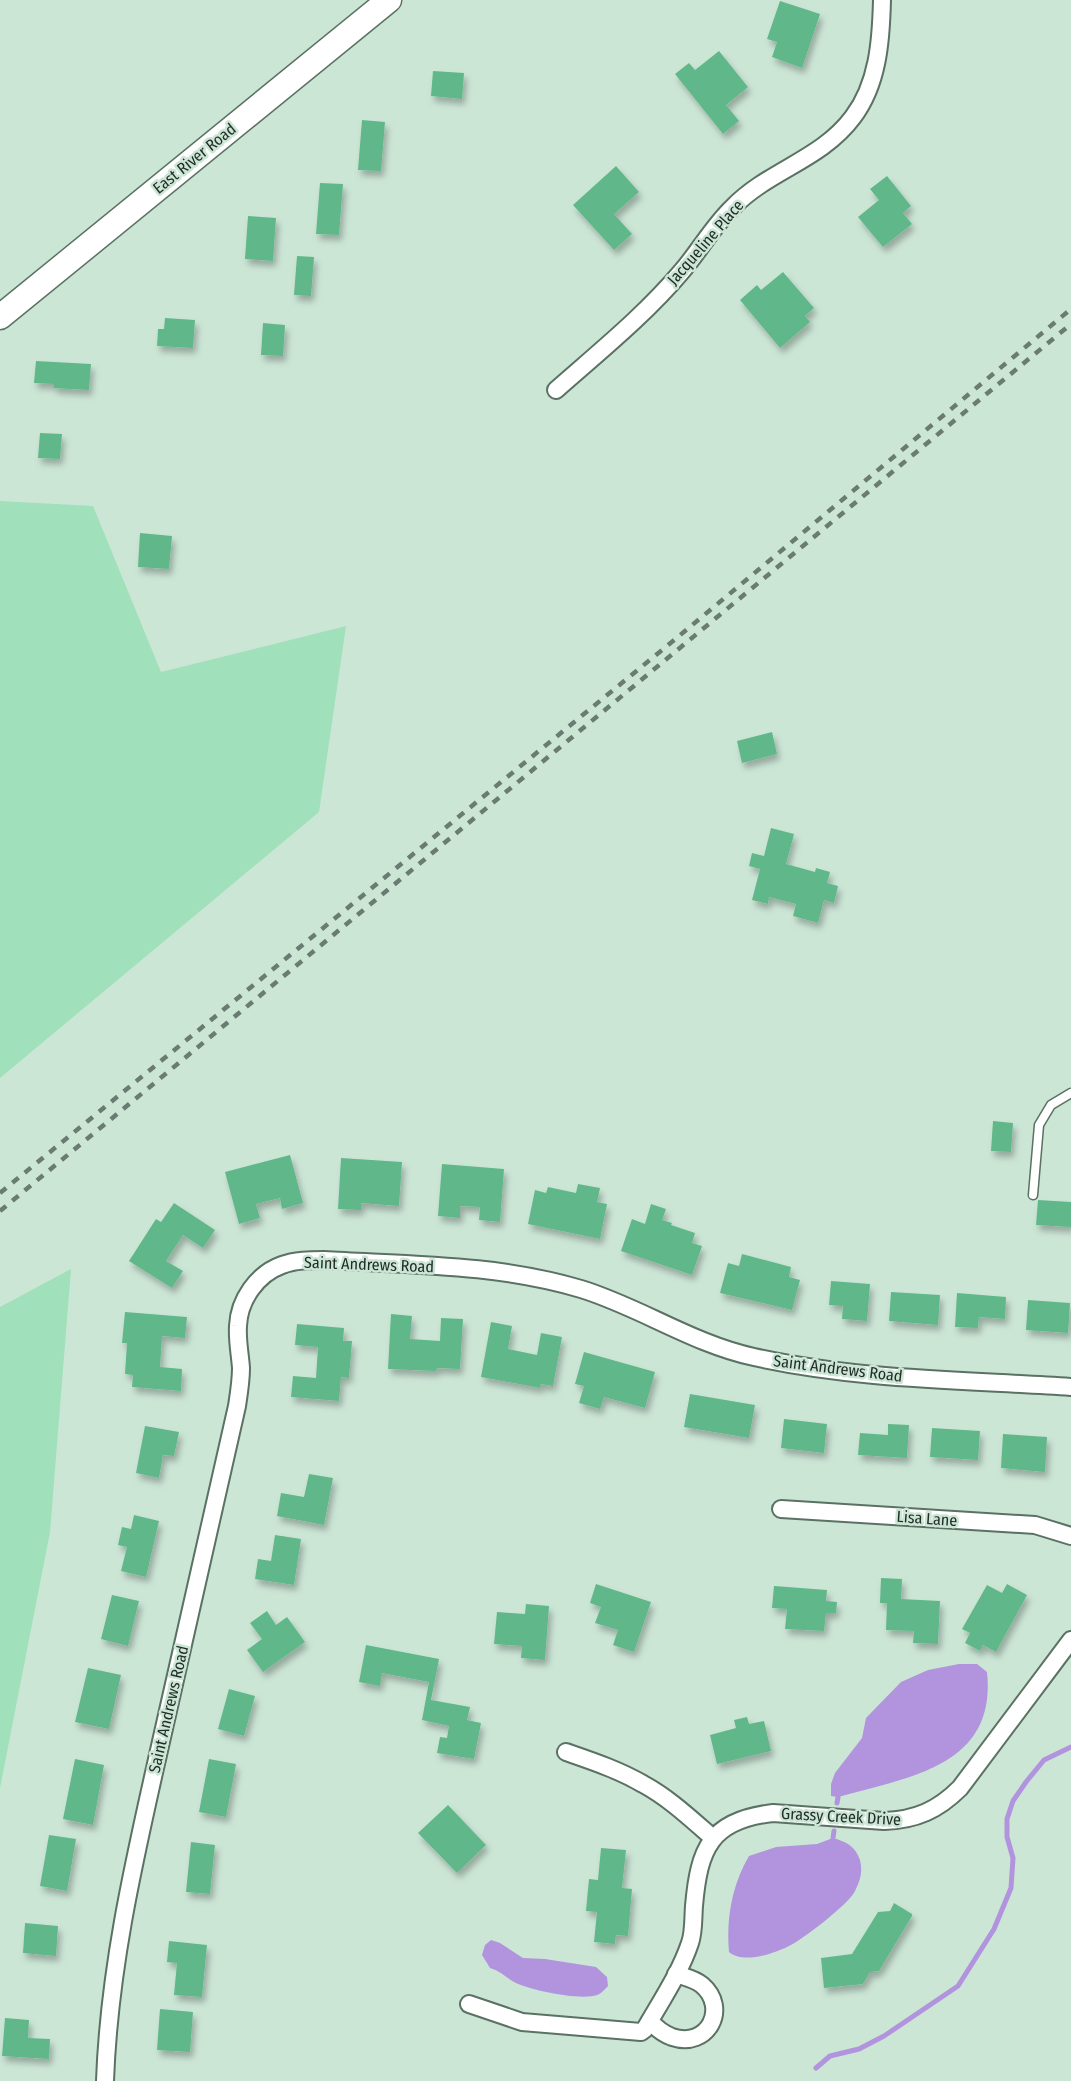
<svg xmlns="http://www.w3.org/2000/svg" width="1071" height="2081" font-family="'Fira Sans Condensed',sans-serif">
<defs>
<filter id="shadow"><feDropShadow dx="3" dy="5.5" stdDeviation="3" flood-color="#0004"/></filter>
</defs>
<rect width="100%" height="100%" fill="#cce6d6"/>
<g fill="#a0e0bb">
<polygon points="0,501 93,506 161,672 346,626 319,812 0,1078"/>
<polygon points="71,1269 50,1532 0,1788 0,1307"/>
</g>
<g fill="#b293dd">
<path d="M959 1664H977L987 1672C997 1767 908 1777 838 1797L831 1796V1784L835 1773 862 1738 866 1718 901 1682 928 1670Z"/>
<path d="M833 1838C847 1842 855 1846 860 1860 863 1872 860 1881 855 1891 849 1904 801 1941 787 1947 772 1954 743 1964 729 1952 726 1919 732 1885 749 1856L776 1847 817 1844Z"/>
<path d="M491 1940 500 1943 523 1958 545 1959 596 1967 607 1977 608 1986C605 1989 601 1994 597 1995 581 2001 529 1990 514 1982 504 1976 502 1972 490 1968L482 1955 485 1945Z"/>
</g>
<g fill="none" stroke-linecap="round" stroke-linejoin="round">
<g stroke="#b293dd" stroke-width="5">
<polyline points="837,1803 838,1797"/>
<polyline points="833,1838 834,1831"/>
<polyline points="816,2068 830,2056 859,2049 884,2036 958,1986 994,1929 1011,1888 1013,1858 1007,1837 1007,1819 1013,1801 1026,1782 1044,1760 1071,1747"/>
</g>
</g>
<g fill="#60b88a" filter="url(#shadow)">
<polygon points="780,1 820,14 802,68 772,57 777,42 767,39"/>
<polygon points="719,51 748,87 726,105 739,121 723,134 675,74 689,63 695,70"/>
<polygon points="433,71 464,73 462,99 431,96"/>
<polygon points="362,120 385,122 381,171 358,170"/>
<polygon points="616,166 639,192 614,214 632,234 614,250 573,205"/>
<polygon points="887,176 911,206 903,213 912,224 883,247 858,217 879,200 870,189"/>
<polygon points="320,183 343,184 339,235 316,234"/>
<polygon points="248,216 276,218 273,261 245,259"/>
<polygon points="297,256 314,257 311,296 294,295"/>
<polygon points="783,272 814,308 805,316 810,322 780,348 740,300 757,285 761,290"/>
<polygon points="165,318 195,320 193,348 157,346 158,329 164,329"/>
<polygon points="263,323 285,325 283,356 261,355"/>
<polygon points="36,361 91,364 89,390 54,388 54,384 34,383"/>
<polygon points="40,433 62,434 60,459 38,458"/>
<polygon points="140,533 172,536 169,569 138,567"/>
<polygon points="772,732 777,754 742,763 737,741"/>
<polygon points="771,828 794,834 786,864 815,872 816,868 830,872 827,883 838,886 834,903 824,900 818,923 793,916 796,904 769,897 768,904 752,900 760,869 749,866 752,853 764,856"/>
<polygon points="993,1121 1013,1123 1011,1152 991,1151"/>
<polygon points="290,1155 303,1203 282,1209 280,1198 256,1204 260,1218 239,1224 225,1172"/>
<polygon points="341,1158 402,1162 399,1206 361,1203 361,1210 338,1209"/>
<polygon points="442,1164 504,1169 500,1222 479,1220 480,1207 460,1206 460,1218 438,1216"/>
<polygon points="578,1184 600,1188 597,1202 607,1204 600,1239 528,1224 535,1190 546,1193 548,1187 576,1193"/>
<polygon points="1038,1200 1071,1202 1071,1227 1036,1225"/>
<polygon points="174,1203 215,1230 203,1248 183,1235 166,1261 183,1271 172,1288 129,1261 156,1219 161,1222"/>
<polygon points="651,1204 666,1209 662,1220 672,1223 671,1225 695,1233 692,1243 702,1246 692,1275 621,1251 632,1219 645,1224"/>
<polygon points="742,1254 791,1267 789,1277 800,1280 792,1310 720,1293 728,1263 739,1266"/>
<polygon points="831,1281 870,1284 867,1321 842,1319 843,1306 829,1305"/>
<polygon points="891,1292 940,1295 938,1325 889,1321"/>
<polygon points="957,1293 1006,1297 1005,1319 979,1317 978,1328 955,1327"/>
<polygon points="1028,1300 1070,1303 1068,1333 1026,1330"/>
<polygon points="125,1312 187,1317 185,1338 162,1336 160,1367 182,1369 181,1391 132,1387 133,1375 125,1374 127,1343 122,1343"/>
<polygon points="391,1314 412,1316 410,1339 440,1341 441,1318 463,1319 460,1369 437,1368 436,1371 388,1369"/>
<polygon points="491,1322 512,1326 508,1349 537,1355 541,1333 562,1337 553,1386 541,1384 540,1388 481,1377"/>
<polygon points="297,1324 344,1328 343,1341 352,1341 349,1378 341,1377 339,1401 291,1397 293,1376 316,1378 318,1347 295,1345"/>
<polygon points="584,1352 655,1372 645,1408 604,1397 600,1409 579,1403 584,1386 575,1384"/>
<polygon points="690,1394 755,1405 749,1438 684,1427"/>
<polygon points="784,1419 827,1424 824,1453 781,1448"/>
<polygon points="888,1424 909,1425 907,1458 858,1455 860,1433 888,1435"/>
<polygon points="145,1426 179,1432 174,1456 163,1455 159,1478 136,1473"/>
<polygon points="932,1428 980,1431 978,1460 930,1457"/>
<polygon points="1003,1434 1047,1437 1045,1472 1001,1468"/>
<polygon points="309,1474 333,1478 324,1525 277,1516 281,1493 304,1497"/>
<polygon points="134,1515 159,1521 146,1577 121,1571 127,1547 118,1545 122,1527 131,1529"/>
<polygon points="275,1535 301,1539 294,1585 255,1579 258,1559 271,1561"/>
<polygon points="881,1578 902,1579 901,1599 940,1601 938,1644 913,1643 914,1631 886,1630 887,1603 880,1603"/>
<polygon points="596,1584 651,1602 634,1652 613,1645 618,1630 595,1623 601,1607 590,1603"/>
<polygon points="1007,1584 1027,1595 996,1652 983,1645 980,1651 965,1643 970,1633 962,1629 987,1585 1002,1593"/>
<polygon points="774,1586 827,1590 826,1601 837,1602 836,1613 826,1613 824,1631 785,1629 787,1609 772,1608"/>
<polygon points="112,1595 139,1601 128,1646 101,1639"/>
<polygon points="526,1604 549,1606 545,1660 521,1658 522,1646 494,1644 497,1612 525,1614"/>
<polygon points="267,1611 276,1625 287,1617 305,1642 263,1672 247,1650 262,1639 250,1623"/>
<polygon points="366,1645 439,1659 431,1700 470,1707 467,1720 481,1723 474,1759 437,1753 440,1737 447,1738 449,1726 422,1720 429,1682 382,1673 380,1686 359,1682"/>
<polygon points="88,1668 121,1675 109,1729 75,1722"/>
<polygon points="229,1689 255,1696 244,1736 218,1729"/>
<polygon points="747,1717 749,1724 764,1721 771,1751 717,1764 710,1735 736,1728 734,1720"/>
<polygon points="75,1759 104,1765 93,1825 63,1819"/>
<polygon points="209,1759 236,1764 226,1817 199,1812"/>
<polygon points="448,1805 486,1845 457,1873 418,1833"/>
<polygon points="49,1835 76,1839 67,1891 40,1886"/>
<polygon points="191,1842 215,1845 210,1894 186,1892"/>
<polygon points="601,1848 626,1850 622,1888 632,1889 628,1936 616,1935 615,1944 594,1942 597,1912 586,1911 589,1879 598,1880"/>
<polygon points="894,1903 912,1914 912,1916 879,1971 870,1972 863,1984 824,1988 821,1958 852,1954 878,1912 890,1911"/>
<polygon points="25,1923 58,1926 56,1956 23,1953"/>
<polygon points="169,1941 207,1945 202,1997 174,1995 177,1963 167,1962"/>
<polygon points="160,2009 193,2012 190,2052 157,2050"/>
<polygon points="5,2018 29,2020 28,2038 50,2039 49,2059 2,2056"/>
</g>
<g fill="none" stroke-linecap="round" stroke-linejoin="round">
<g stroke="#5a7163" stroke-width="11">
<polyline id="service" points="1033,1195 1039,1125 1051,1105 1071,1093"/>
</g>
<g stroke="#5a7163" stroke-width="20">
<g id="minor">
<path d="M556 390C599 352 645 315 682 271 700 250 713 226 733 207 769 170 821 160 853 117 878 84 881 41 882 0"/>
<polyline points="781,1509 1035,1525 1071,1536"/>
<path d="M566 1752C592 1761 619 1770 643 1784 669 1798 691 1819 713 1838"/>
<path d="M469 2004 522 2022 641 2032 645 2029C661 2001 680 1973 690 1943 694 1932 693 1918 694 1906 699 1849 710 1820 773 1813L884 1821C916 1820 938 1810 960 1788L1071 1640"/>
<path d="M650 2021C656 2028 664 2034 672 2037 708 2049 729 2008 702 1985 695 1979 685 1977 676 1974"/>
<path d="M105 2081C109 1967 135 1857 160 1746 186 1633 211 1519 237 1406 239 1393 241 1381 241 1368 240 1354 237 1340 238 1326 239 1300 257 1274 282 1265 295 1260 310 1260 324 1260 409 1265 498 1264 581 1289 640 1307 693 1344 754 1357 857 1380 966 1380 1071 1387"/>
</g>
</g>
<g stroke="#5a7163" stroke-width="27">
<polyline id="secondary" points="0,317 389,0"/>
</g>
<use href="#service" stroke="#fff" stroke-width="8"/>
<use href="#minor" stroke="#fff" stroke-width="16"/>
<use href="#secondary" stroke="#fff" stroke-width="24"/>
<g stroke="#6a7b71" stroke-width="4.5" stroke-dasharray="8 8" stroke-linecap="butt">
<polyline points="0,1193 673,641 1071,309"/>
<polyline points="0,1211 1071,324"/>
</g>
</g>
<g text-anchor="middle" stroke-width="5" stroke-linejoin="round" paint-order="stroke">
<g font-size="16" fill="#232d27" stroke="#cce6d6">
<text transform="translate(194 158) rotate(-39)" y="6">East River Road</text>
<text transform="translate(705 242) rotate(-49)" y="6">Jacqueline Place</text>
<text transform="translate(369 1264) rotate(2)" y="6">Saint Andrews Road</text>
<text transform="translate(838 1368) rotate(7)" y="6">Saint Andrews Road</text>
<text transform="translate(927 1518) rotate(4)" y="6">Lisa Lane</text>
<text transform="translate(168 1709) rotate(-77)" y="6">Saint Andrews Road</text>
<text transform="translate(841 1816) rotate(3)" y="6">Grassy Creek Drive</text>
</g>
</g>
</svg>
